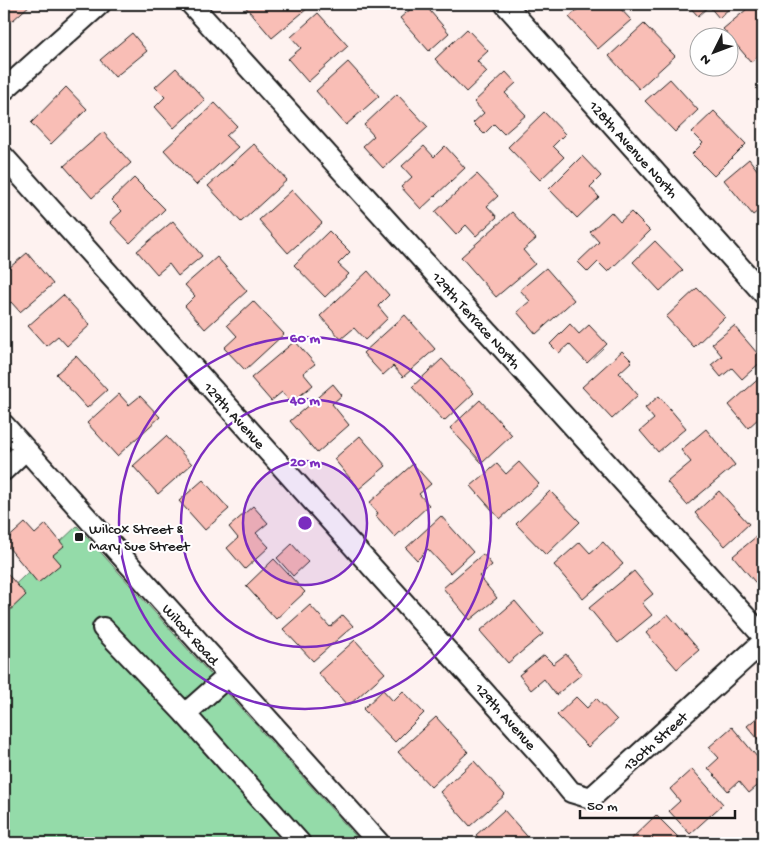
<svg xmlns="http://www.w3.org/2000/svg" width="767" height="847" font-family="'Gochi Hand',sans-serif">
<rect width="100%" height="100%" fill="#fef2f0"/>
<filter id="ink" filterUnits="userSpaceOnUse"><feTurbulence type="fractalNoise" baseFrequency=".02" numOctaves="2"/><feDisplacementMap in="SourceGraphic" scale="10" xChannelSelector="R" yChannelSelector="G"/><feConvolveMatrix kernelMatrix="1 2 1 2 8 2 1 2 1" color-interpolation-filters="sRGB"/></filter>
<g filter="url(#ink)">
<polygon fill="#94dba9" stroke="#587c62" points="77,526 362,843 4,843 4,595"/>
<g fill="#f9beb6" stroke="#1c1c1c">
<polygon points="4,4 31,4 12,21 4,12"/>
<polygon points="243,4 305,4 308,8 272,38"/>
<polygon points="380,4 396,4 387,12"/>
<polygon points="417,4 424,4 449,33 429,51 400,18"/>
<polygon points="584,4 616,4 631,20 598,49 569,17"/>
<polygon points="687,4 734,4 719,18 709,6 698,16"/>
<polygon points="753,4 763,4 763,52 751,62 723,29"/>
<polygon points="318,13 348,46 308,82 288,59 301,48 291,37"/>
<polygon points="644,24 675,56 639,89 609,56"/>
<polygon points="467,29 488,51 477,61 487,72 466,92 435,59"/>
<polygon points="132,33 147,51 115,77 100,60"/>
<polygon points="348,62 379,96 346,125 316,91"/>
<polygon points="176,68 205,100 174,128 155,107 165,97 155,87"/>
<polygon points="506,72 516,83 505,93 526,115 504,134 494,124 484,134 473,123 484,113 474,102"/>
<polygon points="670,79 698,110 675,132 645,101"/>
<polygon points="66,87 87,109 51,144 31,123"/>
<polygon points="397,94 428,127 383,168 363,146 374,136 364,125"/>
<polygon points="215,103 237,126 226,136 238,147 196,185 164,150"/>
<polygon points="714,111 746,144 714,176 692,154 703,143 692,132"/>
<polygon points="544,112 565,134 553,146 564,157 540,180 508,147"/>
<polygon points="103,132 131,163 92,198 64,166"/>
<polygon points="254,144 287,180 241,222 208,186"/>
<polygon points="424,146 434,157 445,146 465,168 421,209 401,187 412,177 402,166"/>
<polygon points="582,156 601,176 590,187 599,197 577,218 549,189"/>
<polygon points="749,159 758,171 763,167 763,207 753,215 724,180"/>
<polygon points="477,174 498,196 487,206 497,217 476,236 466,225 456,235 435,212"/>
<polygon points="134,178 165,209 130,243 110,222 122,211 111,200"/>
<polygon points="292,190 322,223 288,253 259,220"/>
<polygon points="512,212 536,239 523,250 535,264 496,297 461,257"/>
<polygon points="611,212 620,222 631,212 650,231 608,272 598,262 588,272 578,262 599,242 590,232"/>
<polygon points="173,221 202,256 178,276 169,264 157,274 137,251"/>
<polygon points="329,231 350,252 338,264 349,274 325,297 294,265"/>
<polygon points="655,241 683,270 660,291 633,262"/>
<polygon points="27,253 53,284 20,312 11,302 4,308 4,272"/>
<polygon points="217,257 247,291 205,329 185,306 195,296 185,285"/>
<polygon points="546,268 574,300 536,334 517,312 530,301 520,290"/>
<polygon points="368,271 389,295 378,306 388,318 365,340 354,328 341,339 320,316"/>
<polygon points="697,288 725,317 694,347 666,317"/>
<polygon points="63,295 90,325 67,346 58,336 46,346 28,326"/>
<polygon points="253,301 284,334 245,370 224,348 237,336 227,325"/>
<polygon points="405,315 435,349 403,377 393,366 383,375 363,353"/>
<polygon points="570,324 579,334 589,325 607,344 587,363 569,344 559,353 550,344"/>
<polygon points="734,326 763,360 742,379 732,368 721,377 711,365 722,356 712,344"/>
<polygon points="295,341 315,364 303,373 313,385 291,403 282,392 271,401 251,378"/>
<polygon points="622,351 632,361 619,373 638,395 612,419 582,387"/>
<polygon points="76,356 107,390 87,408 56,374"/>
<polygon points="442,359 474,393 444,421 412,387"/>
<polygon points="763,375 763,424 759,418 748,428 729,405"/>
<polygon points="333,384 342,395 332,404 349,425 317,453 290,421"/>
<polygon points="119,394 129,405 140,396 160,417 117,456 87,423"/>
<polygon points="659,396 686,428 658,452 640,431 654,419 645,408"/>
<polygon points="480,400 512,435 482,463 450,428"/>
<polygon points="706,429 735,465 687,505 667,482 691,462 681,450"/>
<polygon points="166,436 192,464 158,494 133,466"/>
<polygon points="360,436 386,466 359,489 334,459"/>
<polygon points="519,462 539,484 500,519 471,486 497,464 506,474"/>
<polygon points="413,464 431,484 419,494 429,505 395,537 376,516 378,513 369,503"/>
<polygon points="203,480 229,509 205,530 179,501"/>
<polygon points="550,491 580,522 546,555 516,524"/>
<polygon points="719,491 749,524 725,546 695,513"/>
<polygon points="253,506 268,523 256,533 269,547 245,569 227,548 238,538 229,527"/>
<polygon points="441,516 473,552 450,573 428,549 417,560 406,548"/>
<polygon points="25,523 35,534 46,524 64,546 53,555 61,564 38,583 4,542"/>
<polygon points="763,531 763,586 760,588 733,556"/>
<polygon points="580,542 590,553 603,542 623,564 583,599 554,565"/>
<polygon points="292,544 308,562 293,576 277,558"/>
<polygon points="483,554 492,565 479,576 497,598 470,620 443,588"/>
<polygon points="274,559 305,592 276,619 246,586"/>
<polygon points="4,570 26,595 4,616"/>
<polygon points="634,571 653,594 642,603 652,615 618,643 589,608"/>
<polygon points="515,601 543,634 508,663 480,631"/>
<polygon points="310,605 330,627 343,615 353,626 313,661 283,629"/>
<polygon points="668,614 699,650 677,669 646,633"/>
<polygon points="355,640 385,673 348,706 318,673"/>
<polygon points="566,654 582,674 556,695 544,679 531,690 519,675 544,655 553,664"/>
<polygon points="383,690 393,701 403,691 424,713 395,742 363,709"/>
<polygon points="576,697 587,708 596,698 617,720 588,747 557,715"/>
<polygon points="759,716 763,722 763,745 747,726"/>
<polygon points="436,717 468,752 431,787 398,752"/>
<polygon points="732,727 763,764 763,781 749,793 739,781 728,791 708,768 719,758 709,747"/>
<polygon points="474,761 505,795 470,826 440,792"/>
<polygon points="692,769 723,804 690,834 669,811 680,801 670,789"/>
<polygon points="504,810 533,843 484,843 476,835"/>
<polygon points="656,815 684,843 627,843"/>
</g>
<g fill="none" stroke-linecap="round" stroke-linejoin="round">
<g stroke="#1c1c1c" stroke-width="24">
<g id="minor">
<polyline points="191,4 763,636"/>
<polyline points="505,4 763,293"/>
<polyline points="4,90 100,4"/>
<polyline points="4,157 546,761 571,792 591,798 763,642"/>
<polyline points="4,425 379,843"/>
<polyline points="4,470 25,450"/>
<polyline points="103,628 185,714 300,843"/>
<polyline points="185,714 228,676"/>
</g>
</g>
<use href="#minor" stroke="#fff" stroke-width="20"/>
</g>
</g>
<circle cx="305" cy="523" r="62" fill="#7b2cbf" fill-opacity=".12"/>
<g fill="none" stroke="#7b2cbf" stroke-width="2.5">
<circle cx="305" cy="523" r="62"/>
<circle cx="305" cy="523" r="124"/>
<circle cx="305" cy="523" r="186"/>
</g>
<rect fill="#1c1c1c" stroke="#fff" stroke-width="2" x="74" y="532" width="10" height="10" rx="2.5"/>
<g text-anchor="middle" stroke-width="4" stroke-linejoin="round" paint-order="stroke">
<g font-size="15" fill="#1c1c1c" stroke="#fff">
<text transform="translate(634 149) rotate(48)" y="5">128th Avenue North</text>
<text transform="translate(477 320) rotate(48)" y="5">129th Terrace North</text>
<text transform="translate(235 415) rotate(48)" y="5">129th Avenue</text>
<text transform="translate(191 634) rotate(48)" y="5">Wilcox Road</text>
<text transform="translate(506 716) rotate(48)" y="5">129th Avenue</text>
<text transform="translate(655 741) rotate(-42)" y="5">130th Street</text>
</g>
<g font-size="15" fill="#1c1c1c" stroke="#fff" text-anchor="start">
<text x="89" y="533">Wilcox Street &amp;<tspan x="89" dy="17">Mary Sue Street</tspan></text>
</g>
</g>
<circle cx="305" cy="523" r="8" fill="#7b2cbf" stroke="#fff" stroke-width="2.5"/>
<g font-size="15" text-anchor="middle" font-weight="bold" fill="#7b2cbf" stroke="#fff" stroke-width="4" stroke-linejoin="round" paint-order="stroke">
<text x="305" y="342">60 m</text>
<text x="305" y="404">40 m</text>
<text x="305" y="466">20 m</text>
</g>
<rect width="767" height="847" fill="none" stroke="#fff" stroke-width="20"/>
<rect x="10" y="10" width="747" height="827" fill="none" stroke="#1c1c1c" stroke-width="2" filter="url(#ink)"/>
<g transform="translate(714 52) rotate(228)"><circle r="24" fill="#ffffff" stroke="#a4a4a4"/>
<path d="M0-4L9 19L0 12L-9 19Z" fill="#1c1c1c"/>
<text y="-8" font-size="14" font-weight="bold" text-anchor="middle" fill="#1c1c1c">N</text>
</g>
<path d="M580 810v8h155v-8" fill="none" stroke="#1c1c1c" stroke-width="2.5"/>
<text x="587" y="810" font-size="15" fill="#1c1c1c" stroke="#ffffff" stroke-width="4" paint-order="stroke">50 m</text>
</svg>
